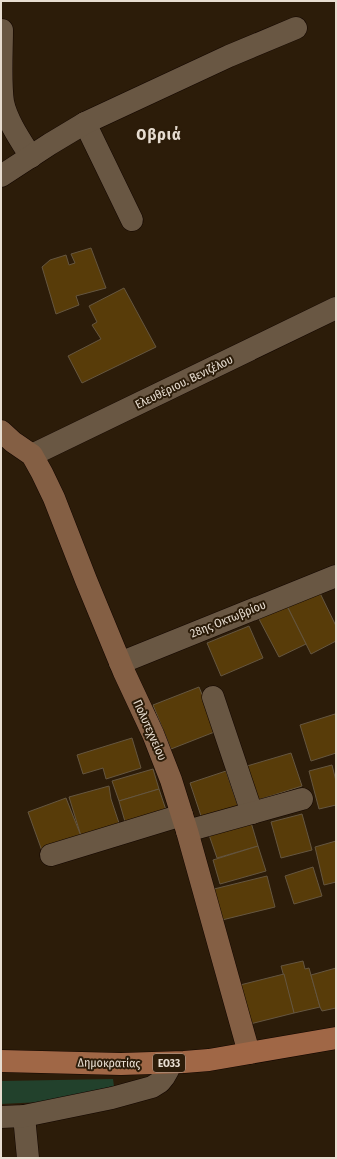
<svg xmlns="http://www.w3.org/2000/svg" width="337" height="1159" font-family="'Fira Sans Condensed',sans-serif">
<rect width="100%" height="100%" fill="#2c1c09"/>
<polygon fill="#22412c" points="113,1079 114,1086 42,1102 1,1104 1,1081"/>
<g fill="#583c09" stroke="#655640">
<polygon points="91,248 106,288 76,296 79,305 56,314 42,267 50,260 66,255 69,265 75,263 71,254"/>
<polygon points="124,288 156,347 82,383 68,356 101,339 92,325 97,322 89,306"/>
<polygon points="319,591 336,626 336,641 311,654 287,606"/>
<polygon points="287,606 306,644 279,657 259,619"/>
<polygon points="249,626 263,658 221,676 207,643"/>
<polygon points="199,687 217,731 171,749 153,705"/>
<polygon points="335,714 336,718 336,753 311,761 300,725"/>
<polygon points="132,738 141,768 106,779 103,768 83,774 77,755"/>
<polygon points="291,753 302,786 258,800 247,766"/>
<polygon points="332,765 336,781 336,805 319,809 309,771"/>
<polygon points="153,769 159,789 119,801 112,781"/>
<polygon points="226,771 238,806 202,819 190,783"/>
<polygon points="109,786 111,799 120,826 81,836 69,797"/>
<polygon points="159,789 167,813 126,825 119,801"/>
<polygon points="66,798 81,836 42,851 28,812"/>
<polygon points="302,814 312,850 281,858 271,822"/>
<polygon points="250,819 258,846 217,858 208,832"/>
<polygon points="336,841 336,882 324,885 315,847"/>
<polygon points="258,846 266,871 220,884 213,860"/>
<polygon points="313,867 322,896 294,904 285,876"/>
<polygon points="267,876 275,907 222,920 214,889"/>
<polygon points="303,961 305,969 309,968 320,1007 294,1013 281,966"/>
<polygon points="336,968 336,1008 322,1011 320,1007 311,975"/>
<polygon points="284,974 294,1013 250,1024 240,985"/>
</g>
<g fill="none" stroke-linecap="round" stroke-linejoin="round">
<g stroke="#130600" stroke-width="23">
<g id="street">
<path d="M2 30C2 50 0 82 3 102 7 121 21 141 31 157"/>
<polyline points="85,123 132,220"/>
<polyline points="1,176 50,144 85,123 229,56 296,28"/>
<polyline points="32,455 336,308"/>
<polyline points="120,663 336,576"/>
<polyline points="213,697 252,813"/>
<polyline points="187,831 302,799"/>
<polyline points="51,855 182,815"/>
<polyline points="24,1116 28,1158"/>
<polyline points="1,1117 24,1116 112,1098 152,1087 160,1082 164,1077 168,1070 170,1063"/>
</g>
</g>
<g stroke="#130600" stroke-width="23">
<polyline id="secondary" points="1,431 13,442 32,455 42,473 54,498 86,580 124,672 153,734 171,780 187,831 249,1053"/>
</g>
<g stroke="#130600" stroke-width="23">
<polyline id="primary" points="1,1061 121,1064 184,1062 209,1060 336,1038"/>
</g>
<use href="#street" stroke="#695743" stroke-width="22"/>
<use href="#secondary" stroke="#845f44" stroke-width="22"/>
<use href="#primary" stroke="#a06746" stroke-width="22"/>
</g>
<g text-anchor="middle" stroke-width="4" stroke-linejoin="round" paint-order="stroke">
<rect fill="#2c1c09" stroke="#afa395" stroke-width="1" x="153" y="1054" width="32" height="18" rx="3"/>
<g font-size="11" font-weight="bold" fill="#e7ddd1">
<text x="169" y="1067">ΕΟ33</text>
</g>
<g font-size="12" fill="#e7ddd1" stroke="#2c1c09">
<text transform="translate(184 382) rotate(-26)" y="4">Ελευθέριου. Βενιζέλου</text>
<text transform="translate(228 619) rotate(-22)" y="4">28ης Οκτωβρίου</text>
<text transform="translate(150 730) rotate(66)" y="4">Πολυτεχνείου</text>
<text transform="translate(109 1063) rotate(1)" y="4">Δημοκρατίας</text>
</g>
<g font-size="16" font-weight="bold" letter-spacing="1" fill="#e7ddd1" stroke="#2c1c09">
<text x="159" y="140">Οβριά</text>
</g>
</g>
<rect width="337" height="1159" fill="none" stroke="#e7ddd1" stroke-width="4"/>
</svg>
